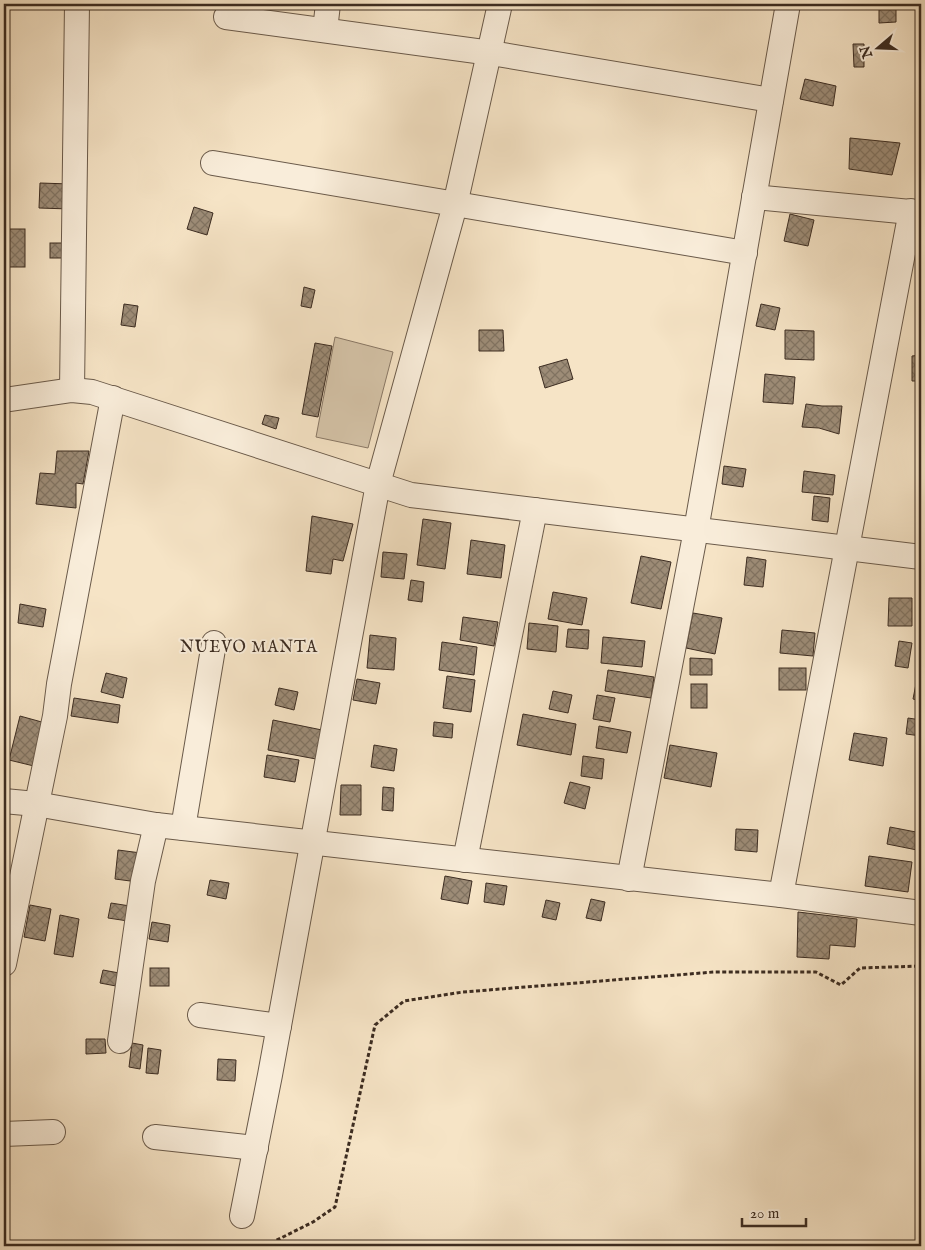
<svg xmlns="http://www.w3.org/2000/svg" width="925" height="1250" font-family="'IM FELL English',serif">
<defs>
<pattern id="building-cross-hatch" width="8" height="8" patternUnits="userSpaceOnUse" patternTransform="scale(1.25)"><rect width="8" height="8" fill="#9d8c77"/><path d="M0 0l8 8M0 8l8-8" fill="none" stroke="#817361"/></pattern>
</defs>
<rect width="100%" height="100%" fill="#f6e4c6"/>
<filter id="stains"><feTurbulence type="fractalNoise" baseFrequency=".004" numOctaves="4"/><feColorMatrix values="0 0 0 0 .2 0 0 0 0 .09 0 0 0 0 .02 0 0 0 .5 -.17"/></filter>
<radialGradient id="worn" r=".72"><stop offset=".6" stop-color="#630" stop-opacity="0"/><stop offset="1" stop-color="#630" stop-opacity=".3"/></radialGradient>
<polygon fill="#d6c5aa" stroke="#897866" points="335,337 393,352 368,448 316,437"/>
<g fill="url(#building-cross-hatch)" stroke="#3c2c21">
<polygon points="364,4 384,4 384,7"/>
<polygon points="879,4 896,4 896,22 879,23"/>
<polygon points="853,44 864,44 864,67 854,67"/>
<polygon points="805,79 836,86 833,106 800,99"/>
<polygon points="850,138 900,143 892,175 849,169"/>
<polygon points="40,183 70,184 70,209 39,208"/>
<polygon points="194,207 213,213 207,235 187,229"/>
<polygon points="790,214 814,220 808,246 784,241"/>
<rect x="4" y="229" width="21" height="38"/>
<rect x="50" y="243" width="18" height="15"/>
<polygon points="304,287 315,290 311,308 301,306"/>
<rect x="920" y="291" width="1" height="33"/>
<polygon points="124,304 138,306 135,327 121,325"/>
<polygon points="761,304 780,308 775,330 756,326"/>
<polygon points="479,330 503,330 504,351 479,351"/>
<polygon points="785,330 814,331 814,360 785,359"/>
<polygon points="315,343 332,346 318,417 302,414"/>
<polygon points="921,355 921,381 912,381 912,356"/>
<polygon points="567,359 573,379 545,388 539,367"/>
<polygon points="765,374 795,377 793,404 763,402"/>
<polygon points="919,394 921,394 921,418 916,417"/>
<polygon points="806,404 822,406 842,406 839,434 819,428 802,427"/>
<polygon points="265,415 279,418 276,429 262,424"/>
<polygon points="57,451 89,451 83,484 76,483 76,508 36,504 40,473 55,474"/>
<polygon points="724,466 746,469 743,487 722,484"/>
<polygon points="804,471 835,475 833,495 802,492"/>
<polygon points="814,496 830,498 828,522 812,520"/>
<polygon points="4,497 9,497 7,532 4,532"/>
<polygon points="312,516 353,524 343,561 333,559 331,574 306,571"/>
<polygon points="423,519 451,523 445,569 417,565"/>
<polygon points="471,540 505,545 501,578 467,574"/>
<polygon points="383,552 407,554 404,579 381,577"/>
<polygon points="641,556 671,562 661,609 631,603"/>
<polygon points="747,557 766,560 763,587 744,585"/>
<polygon points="411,580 424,582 422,602 408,600"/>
<polygon points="553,592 587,598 582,625 548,619"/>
<polygon points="889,598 912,598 912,626 888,626"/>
<polygon points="20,604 46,609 43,627 18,623"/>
<polygon points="693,613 722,618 715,654 686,648"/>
<polygon points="463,617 498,622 494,646 460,640"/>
<polygon points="529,623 558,626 556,652 527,649"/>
<polygon points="568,629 589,630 588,649 566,647"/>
<polygon points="782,630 815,633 813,656 780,653"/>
<polygon points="370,635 396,638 394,670 367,668"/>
<polygon points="603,637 645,641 642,667 601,663"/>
<polygon points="899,641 912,643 908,668 895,666"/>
<polygon points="442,642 477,647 474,675 439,670"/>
<polygon points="690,658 712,659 712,675 690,675"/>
<polygon points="921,658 921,701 913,699"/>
<rect x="779" y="668" width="27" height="22"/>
<polygon points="608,670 654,677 651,698 605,691"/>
<polygon points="106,673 127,678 123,698 101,692"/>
<polygon points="447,676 475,680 471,712 443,708"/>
<polygon points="357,679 380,683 376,704 353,700"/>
<rect x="691" y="684" width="16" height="24"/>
<polygon points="279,688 298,692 294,710 275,705"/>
<polygon points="553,691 572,695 568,713 549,709"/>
<polygon points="597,695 615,698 610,722 593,719"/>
<polygon points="74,698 120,705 118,723 71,716"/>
<polygon points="523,714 576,724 571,755 517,745"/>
<polygon points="20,716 49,724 38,767 9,760"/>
<polygon points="908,718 921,720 921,736 906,734"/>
<polygon points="273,720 322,730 316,759 268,750"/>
<polygon points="434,722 453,724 452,738 433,736"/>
<polygon points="599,726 631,732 627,753 596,748"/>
<polygon points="854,733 887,738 883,766 849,760"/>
<polygon points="374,745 397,749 394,771 371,767"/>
<polygon points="670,745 717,753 711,787 664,778"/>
<polygon points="267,755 299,760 295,782 264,777"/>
<polygon points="583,756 604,759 602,779 581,776"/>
<polygon points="570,782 590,787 585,809 564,803"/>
<polygon points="341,785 361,785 361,815 340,815"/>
<polygon points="383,787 394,788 393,811 382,810"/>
<polygon points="890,827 921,833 917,850 887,844"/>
<polygon points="736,829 758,830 757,852 735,850"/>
<polygon points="118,850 141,853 138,882 115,879"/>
<polygon points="869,856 912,862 908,892 865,886"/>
<polygon points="445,876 472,881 468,904 441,899"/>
<polygon points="210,880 229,883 226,899 207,895"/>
<polygon points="486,883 507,886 504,905 484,902"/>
<polygon points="591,899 605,902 601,921 586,918"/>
<polygon points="546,900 560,903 556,920 542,917"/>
<polygon points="111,903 130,906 128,921 108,918"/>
<polygon points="30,905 51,909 45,941 24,937"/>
<polygon points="798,912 857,919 855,947 830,945 829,959 797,957"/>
<polygon points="60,915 79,919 73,957 54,954"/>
<polygon points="152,922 170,925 168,942 149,939"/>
<rect x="150" y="968" width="19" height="18"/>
<polygon points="103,970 119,973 116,986 100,983"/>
<polygon points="86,1039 105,1039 106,1053 86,1054"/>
<polygon points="132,1043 143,1045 140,1069 129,1067"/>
<polygon points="148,1048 161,1050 158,1074 146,1073"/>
<polygon points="218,1059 236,1060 235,1081 217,1080"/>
</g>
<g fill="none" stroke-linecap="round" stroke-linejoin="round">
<g stroke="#6a5a4a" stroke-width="26">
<g id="minor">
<polyline points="226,17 491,53 771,100"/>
<polyline points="325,30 328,4"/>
<polyline points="213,163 745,253"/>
<polyline points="754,197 921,213"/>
<polyline points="72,390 77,4"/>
<polyline points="4,400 72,390 92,392 411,495 921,557"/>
<polyline points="4,801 36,804 156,825 781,895 921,913"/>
<polyline points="183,828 214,643"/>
<polyline points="465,860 535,510"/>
<polyline points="629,879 696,530 788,4"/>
<polyline points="781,895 911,211"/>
<polyline points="4,964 55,716 59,684 113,398"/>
<polyline points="200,1015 279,1026"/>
<polyline points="120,1041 143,881 156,825"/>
<polyline points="4,1134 53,1132"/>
<polyline points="155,1137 256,1148"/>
<polyline points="242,1216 270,1075 378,484 455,205 500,4"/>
</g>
</g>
<polyline stroke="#3c2c21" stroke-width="3" stroke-dasharray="4 2.5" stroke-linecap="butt" points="265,1246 313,1222 335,1207 375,1025 404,1001 463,992 714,972 816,972 841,985 860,968 921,966"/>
<use href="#minor" stroke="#f9edda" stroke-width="24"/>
</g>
<g text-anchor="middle" stroke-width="4" stroke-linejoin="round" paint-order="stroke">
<g font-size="16" letter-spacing="1" fill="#3c2c21" stroke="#f9edda">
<text x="249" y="652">NUEVO MANTA</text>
</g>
</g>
<rect width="925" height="1250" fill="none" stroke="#f6e4c6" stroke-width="20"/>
<rect x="5" y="5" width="915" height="1240" fill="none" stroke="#3c2c21" stroke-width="2.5"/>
<rect x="10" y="10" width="905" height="1230" fill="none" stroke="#3c2c21"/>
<g transform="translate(878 48) rotate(251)" stroke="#f9edda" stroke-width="4" paint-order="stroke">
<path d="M0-4L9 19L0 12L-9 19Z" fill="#3c2c21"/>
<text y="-8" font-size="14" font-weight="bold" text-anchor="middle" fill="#3c2c21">N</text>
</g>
<path d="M742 1218v8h64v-8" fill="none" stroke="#3c2c21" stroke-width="2.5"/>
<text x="750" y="1218" font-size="15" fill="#3c2c21" stroke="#f9edda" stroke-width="4" paint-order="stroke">20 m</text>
<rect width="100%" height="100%" filter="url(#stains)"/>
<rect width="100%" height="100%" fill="url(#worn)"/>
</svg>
